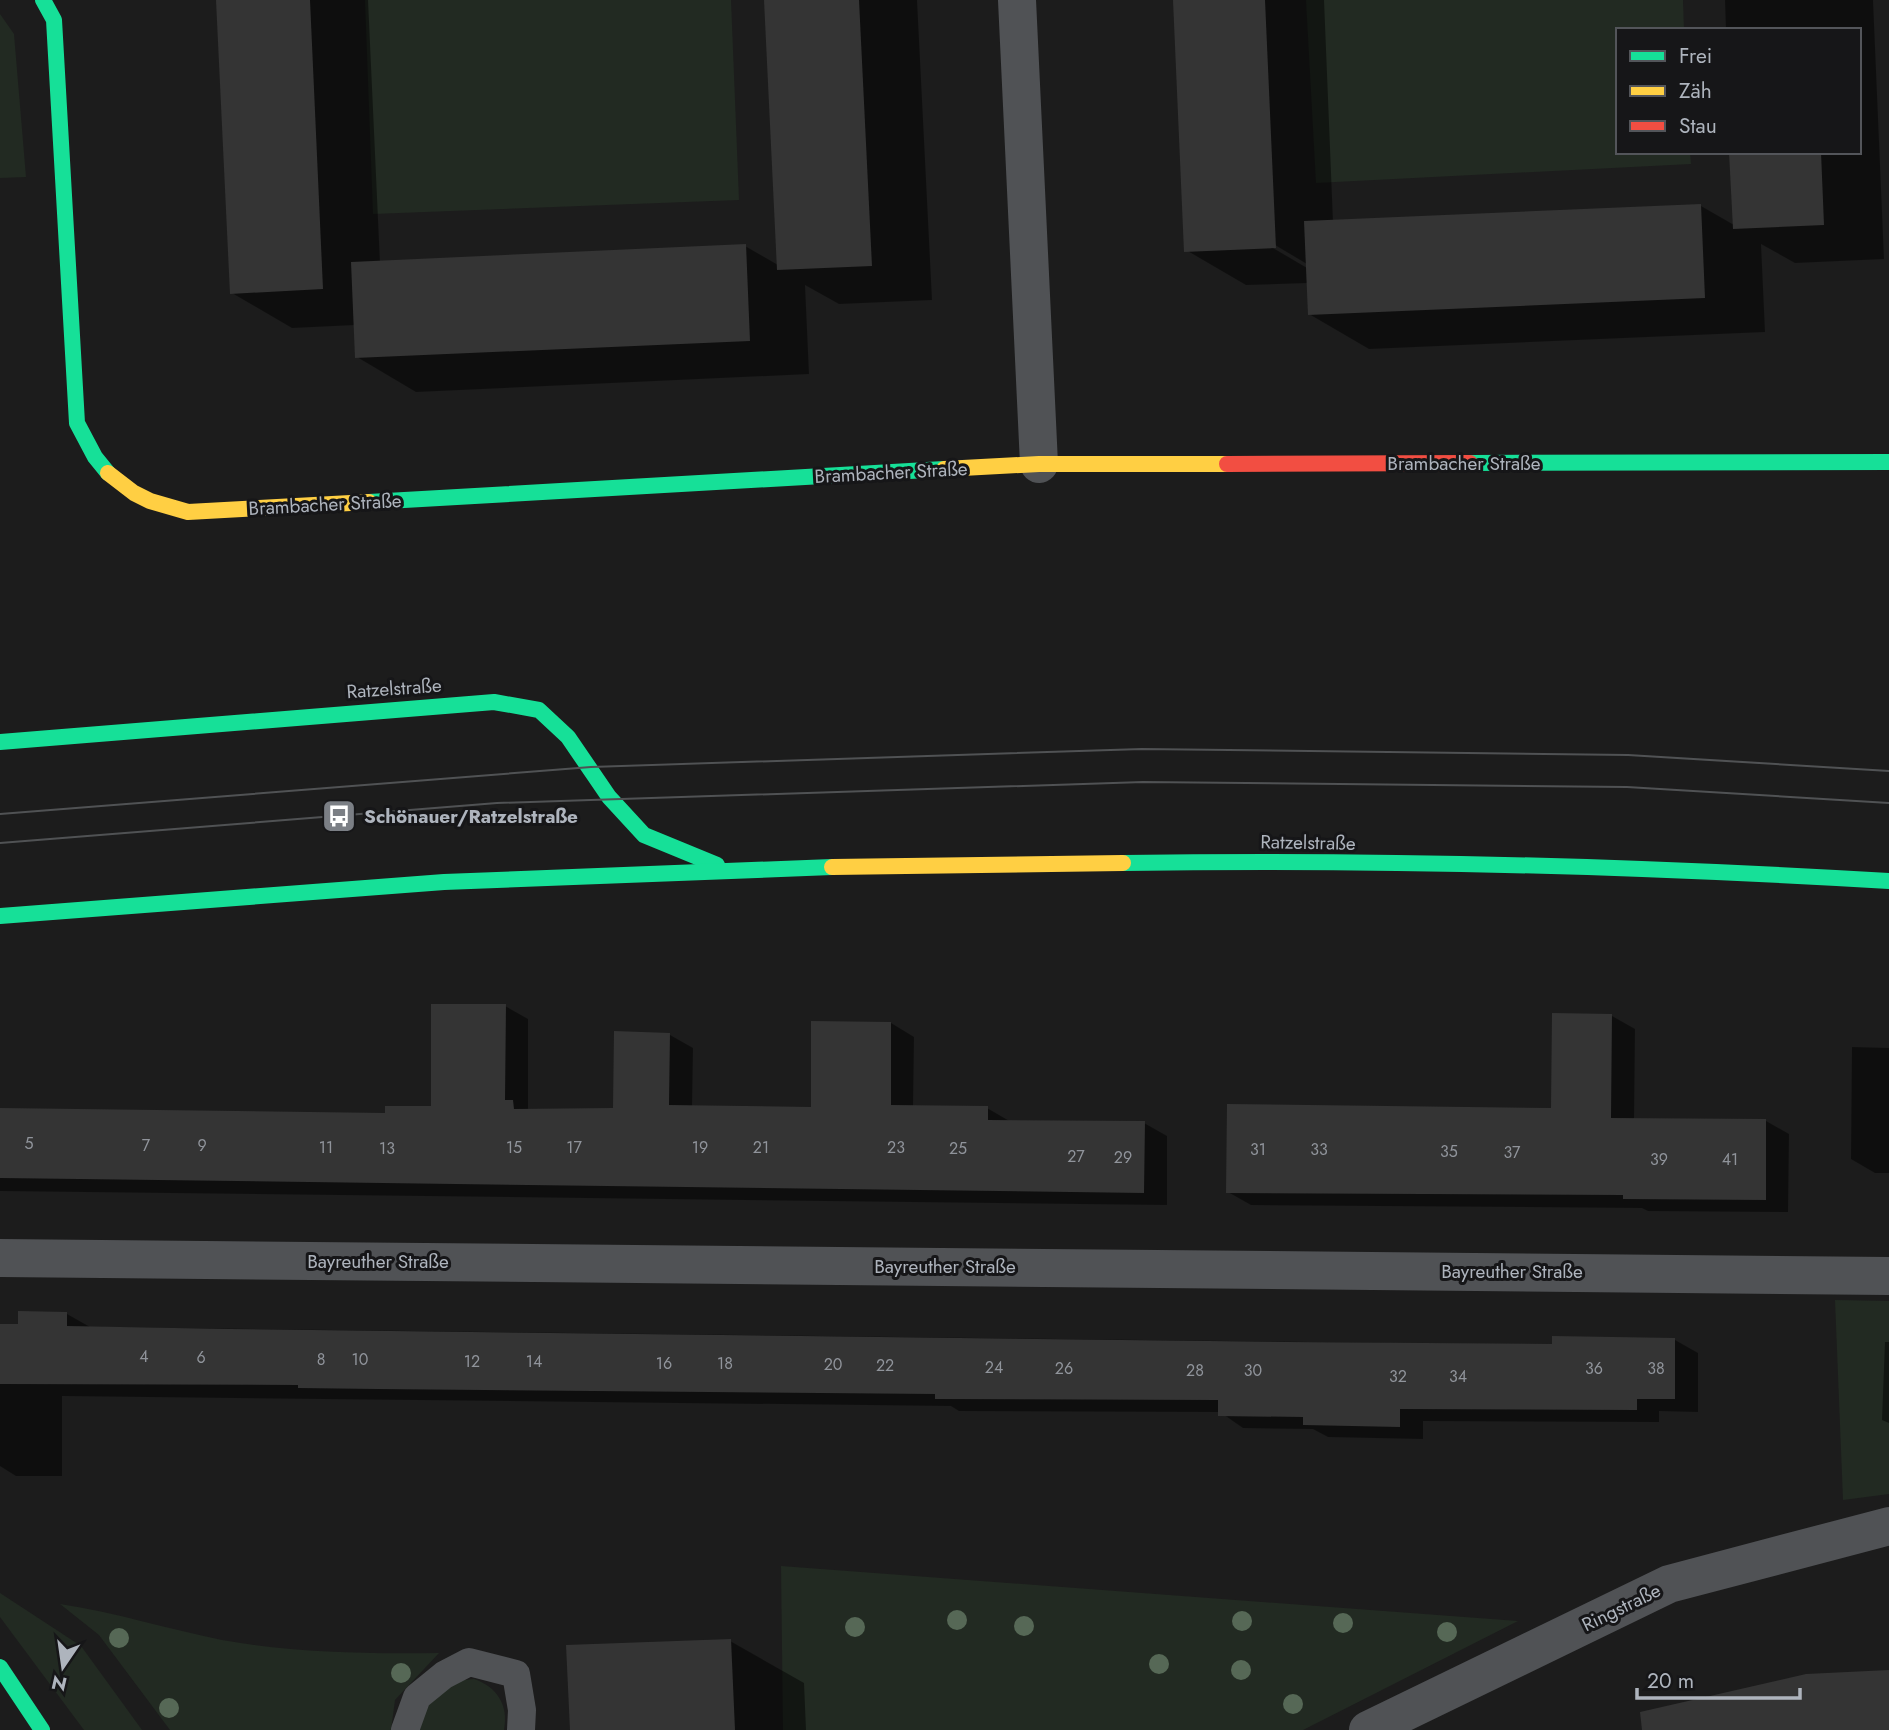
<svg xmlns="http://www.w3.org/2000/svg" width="1889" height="1730" font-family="Jost,sans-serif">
<rect width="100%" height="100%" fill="#1c1c1c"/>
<g fill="#222a22">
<polygon points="365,0 731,0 739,200 373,214"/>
<polygon points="1306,0 1683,0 1684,30 1618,30 1618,152 1690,152 1691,164 1316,183"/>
<polygon points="0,14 14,34 26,177 0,178"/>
<polygon points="1835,1300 1889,1301 1889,1494 1843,1500"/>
<polygon points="781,1566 1518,1621 1303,1730 783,1730"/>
<polygon points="0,1593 81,1646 142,1730 84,1730 0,1617"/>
<path d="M60 1604C115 1612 167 1629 222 1640 293 1653 367 1654 439 1653L395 1700 391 1730H170L99 1635Z"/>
<path d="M474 1679C497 1687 509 1705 504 1730H419C431 1694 433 1682 474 1679Z"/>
</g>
<g fill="#0007" fill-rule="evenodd">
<polygon points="218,0 368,0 380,263 745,246 778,265 766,0 917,0 932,300 839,304 805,285 809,374 416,392 357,357 355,325 292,328 232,293"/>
<path d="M1175 0H1324L1333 222 1701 206 1734 225 1731 152H1859V30H1726L1725 0H1873L1884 259 1795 263 1761 244 1765 332 1369 349 1309 314 1308 283 1246 285 1186 250ZM1270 242 1307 264V268L1268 245Z"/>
<polygon points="505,1006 528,1019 528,1110 615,1110 670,1035 693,1048 692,1107 812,1108 891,1023 914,1037 913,1107 987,1108 1011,1122 1144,1123 1167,1136 1167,1205 0,1191 0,1110 386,1114 433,1108"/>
<polygon points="1612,1016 1635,1029 1634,1120 1766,1121 1789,1134 1788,1212 1648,1211 1642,1208 1251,1205 1228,1192 1553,1110"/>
<polygon points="1852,1047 1889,1048 1889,1173 1875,1173 1851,1159"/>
<polygon points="67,1314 90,1327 1554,1345 1675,1340 1698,1353 1698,1412 1659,1411 1659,1422 1423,1421 1423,1439 1328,1437 1313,1429 1243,1428 1220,1412 959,1411 951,1406 62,1396 62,1476 16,1476 0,1466 0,1326 20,1326"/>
<polygon points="1885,1342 1889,1342 1889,1423 1882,1420"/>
<polygon points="730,1641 804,1683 806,1730 572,1730"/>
</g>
<g fill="#343434">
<polygon points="216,0 310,0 323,289 230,294"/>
<polygon points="764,0 859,0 872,266 777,270"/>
<polygon points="1173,0 1265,0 1276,248 1184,252"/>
<polygon points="1729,152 1821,152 1824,225 1733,229"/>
<polygon points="1701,204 1705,298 1308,315 1304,221"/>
<polygon points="746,244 750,341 355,358 351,262"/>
<polygon points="431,1004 506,1004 505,1100 513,1100 514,1109 613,1108 614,1031 670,1033 669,1105 811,1107 811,1021 891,1022 891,1105 988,1106 988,1120 1145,1121 1144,1193 0,1178 0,1108 385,1113 385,1106 431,1106"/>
<polygon points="1552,1013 1612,1014 1611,1118 1766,1119 1766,1200 1623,1199 1623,1195 1226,1193 1227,1104 1551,1108"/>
<polygon points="18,1311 67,1312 67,1326 229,1329 1288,1342 1552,1344 1552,1336 1675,1338 1675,1399 1637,1399 1637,1410 1400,1409 1400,1427 1303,1425 1303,1417 1218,1416 1218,1400 935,1399 935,1394 377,1389 298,1388 298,1385 0,1384 0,1324 18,1324"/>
<polygon points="731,1639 735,1730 570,1730 566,1645"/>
<polygon points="1889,1670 1889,1730 1642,1730 1640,1712 1806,1674"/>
</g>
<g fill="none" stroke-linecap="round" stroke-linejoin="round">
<polyline stroke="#505255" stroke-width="28" points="405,1730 417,1697 444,1675 469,1662 516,1674 522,1710 521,1730"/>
<g stroke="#505255" stroke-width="38">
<polyline points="1017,0 1039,464"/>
<polyline points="0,1258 1889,1276"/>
<polyline points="1368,1730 1669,1584 1889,1526"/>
</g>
<g stroke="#16e098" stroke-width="16">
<polyline points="43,0 54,20 77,423 95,457 108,473"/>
<polyline points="1470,463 1889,462"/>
<polyline points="369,502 944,469"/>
<polyline points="0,742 494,702 539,710 568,737 609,797 644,835 717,865"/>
<path d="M1123 863C1378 859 1634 866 1889 881"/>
<polyline points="0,916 444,882 832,867"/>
<polyline points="0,1667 42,1730"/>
</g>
<g stroke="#ffcf43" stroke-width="16">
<polyline points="944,469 1039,464 1227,464"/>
<polyline points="108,473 134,493 150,501 188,512 369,502"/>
<polyline points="832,867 1123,863"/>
</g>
<polyline stroke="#f24e42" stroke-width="16" points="1227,464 1470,463"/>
<g stroke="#505254" stroke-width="2">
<polyline points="0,814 591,767 1142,749 1628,755 1889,771"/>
<polyline points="0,843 497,803 1143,782 1627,787 1889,803"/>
</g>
</g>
<g fill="#566856">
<circle cx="957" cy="1620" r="10"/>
<circle cx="1242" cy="1621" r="10"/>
<circle cx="1343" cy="1623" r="10"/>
<circle cx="1024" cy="1626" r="10"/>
<circle cx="855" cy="1627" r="10"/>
<circle cx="1447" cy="1632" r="10"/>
<circle cx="119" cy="1638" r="10"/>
<circle cx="1159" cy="1664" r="10"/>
<circle cx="1241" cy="1670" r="10"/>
<circle cx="401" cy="1673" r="10"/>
<circle cx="1293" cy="1704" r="10"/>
<circle cx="169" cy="1708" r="10"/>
</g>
<defs>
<g id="bus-square" transform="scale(1.75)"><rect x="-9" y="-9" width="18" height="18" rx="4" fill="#7b7f85" stroke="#161618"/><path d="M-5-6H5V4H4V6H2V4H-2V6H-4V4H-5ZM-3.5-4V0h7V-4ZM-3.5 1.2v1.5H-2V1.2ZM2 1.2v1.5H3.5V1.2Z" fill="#fff"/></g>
</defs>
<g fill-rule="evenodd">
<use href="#bus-square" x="339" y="816"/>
</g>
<g text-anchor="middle" stroke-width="6" stroke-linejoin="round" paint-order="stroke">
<g font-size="16" fill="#90949b">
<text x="29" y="1149">5</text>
<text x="146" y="1151">7</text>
<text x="202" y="1151">9</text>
<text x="326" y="1153">11</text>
<text x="514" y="1153">15</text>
<text x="574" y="1153">17</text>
<text x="700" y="1153">19</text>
<text x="761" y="1153">21</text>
<text x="896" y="1153">23</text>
<text x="387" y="1154">13</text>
<text x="958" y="1154">25</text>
<text x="1258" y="1155">31</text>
<text x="1319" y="1155">33</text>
<text x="1449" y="1157">35</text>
<text x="1512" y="1158">37</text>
<text x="1076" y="1162">27</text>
<text x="1123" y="1163">29</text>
<text x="1659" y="1165">39</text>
<text x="1730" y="1165">41</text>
<text x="144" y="1362">4</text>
<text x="201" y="1363">6</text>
<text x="321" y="1365">8</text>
<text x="360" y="1365">10</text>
<text x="472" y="1367">12</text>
<text x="534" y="1367">14</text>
<text x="664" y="1369">16</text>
<text x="725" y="1369">18</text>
<text x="833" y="1370">20</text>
<text x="885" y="1371">22</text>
<text x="994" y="1373">24</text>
<text x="1064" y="1374">26</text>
<text x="1594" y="1374">36</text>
<text x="1656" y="1374">38</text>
<text x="1195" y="1376">28</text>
<text x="1253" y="1376">30</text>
<text x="1398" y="1382">32</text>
<text x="1458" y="1382">34</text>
</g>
<g font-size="19" fill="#aeb4bd" stroke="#161618">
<text x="1464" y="470">Brambacher Straße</text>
<text transform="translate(891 472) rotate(-3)" y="7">Brambacher Straße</text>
<text transform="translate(325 504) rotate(-3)" y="7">Brambacher Straße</text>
<text transform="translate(394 688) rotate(-4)" y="7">Ratzelstraße</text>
<text transform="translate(1308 842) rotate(1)" y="7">Ratzelstraße</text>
<text x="378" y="1268">Bayreuther Straße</text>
<text x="945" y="1273">Bayreuther Straße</text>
<text x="1512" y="1278">Bayreuther Straße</text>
<text transform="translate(1621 1607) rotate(-26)" y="7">Ringstraße</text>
</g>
<g font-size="19" font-weight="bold" fill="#aeb4bd" stroke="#161618" text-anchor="start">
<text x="364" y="823">Schönauer/Ratzelstraße</text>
</g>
</g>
<rect x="1616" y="28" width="245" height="126" fill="#161618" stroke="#53555a" stroke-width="2"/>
<rect x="1630" y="51" width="35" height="10" fill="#16e098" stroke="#53555a" stroke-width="2"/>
<text x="1679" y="63" font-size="21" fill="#aeb4bd">Frei</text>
<rect x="1630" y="86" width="35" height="10" fill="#ffcf43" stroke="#53555a" stroke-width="2"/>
<text x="1679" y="98" font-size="21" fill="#aeb4bd">Zäh</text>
<rect x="1630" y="121" width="35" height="10" fill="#f24e42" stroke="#53555a" stroke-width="2"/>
<text x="1679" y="133" font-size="21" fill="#aeb4bd">Stau</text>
<g transform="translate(63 1667) rotate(193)" stroke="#161618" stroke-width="5" paint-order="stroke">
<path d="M0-5L12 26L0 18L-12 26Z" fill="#aeb4bd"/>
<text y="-10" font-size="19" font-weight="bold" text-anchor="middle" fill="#aeb4bd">N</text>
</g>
<path d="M1637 1688v10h163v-10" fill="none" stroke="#aeb4bd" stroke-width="3.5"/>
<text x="1647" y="1688" font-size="21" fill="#aeb4bd" stroke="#161618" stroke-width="5" paint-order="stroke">20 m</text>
</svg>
